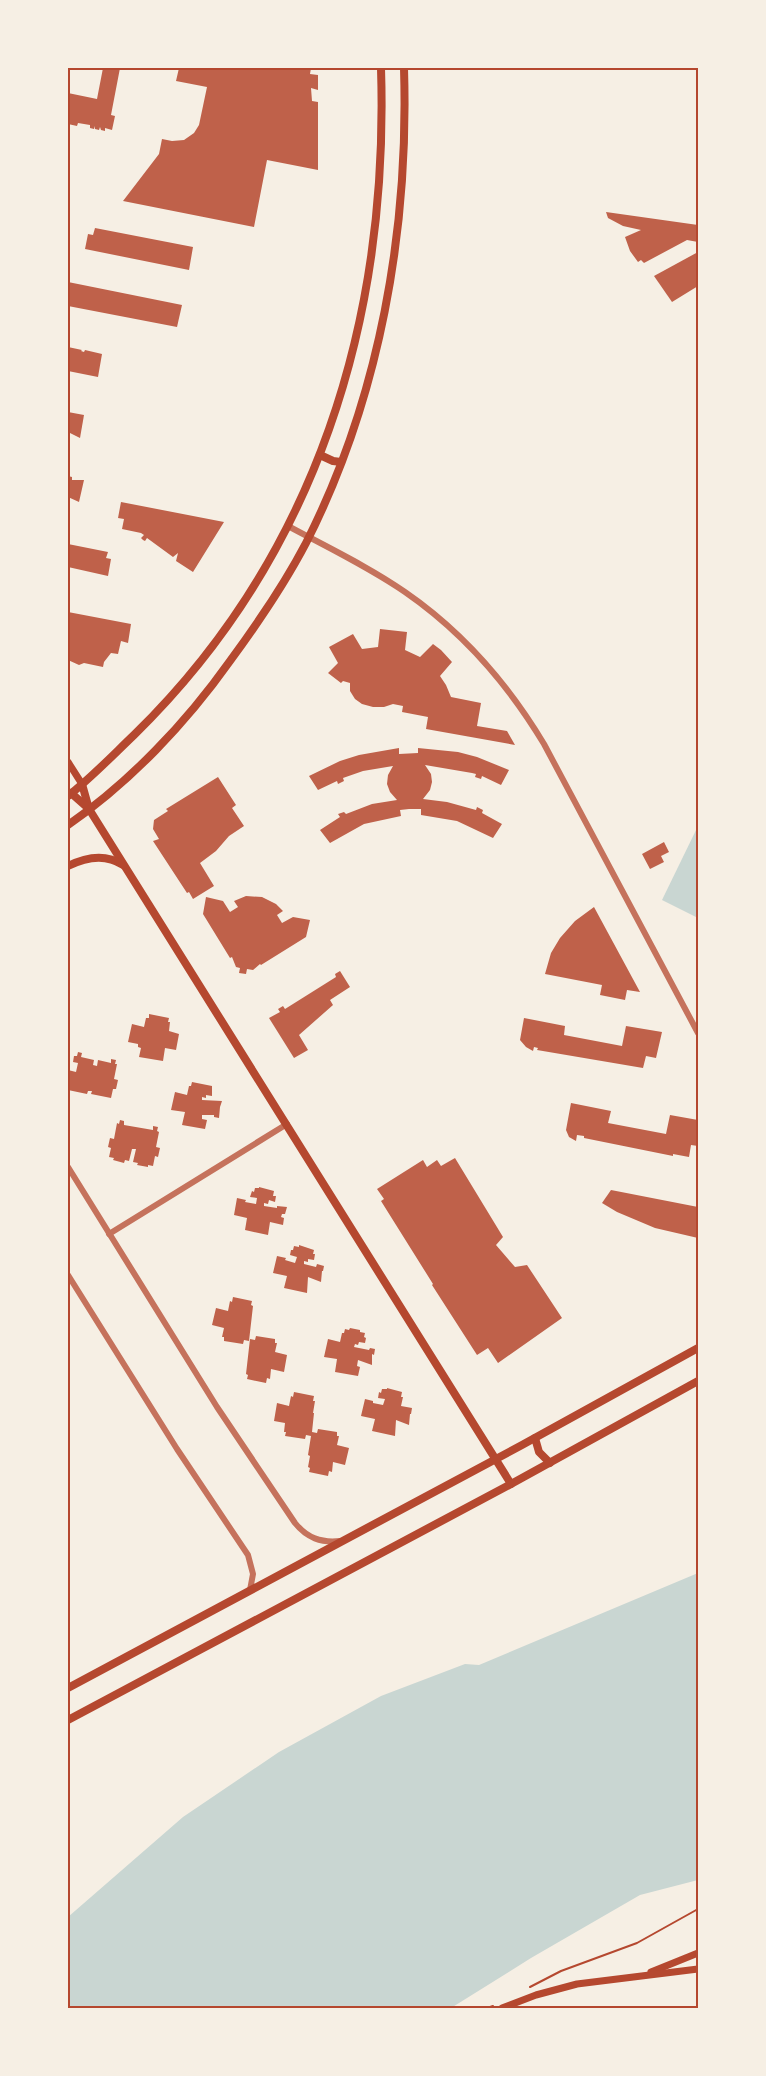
<svg xmlns="http://www.w3.org/2000/svg" width="766" height="2076" font-family="'Varela Round',sans-serif">
<rect width="100%" height="100%" fill="#f6efe4"/>
<g fill="#c9d6d2">
<polygon points="698,826 698,918 662,900"/>
<polygon points="698,1573 698,1880 640,1895 531,1958 451,2008 68,2008 68,1917 183,1817 279,1752 381,1696 465,1664 479,1665"/>
</g>
<g fill="#bf614a">
<polygon points="103,68 120,68 111,115 115,116 112,130 105,128 105,131 101,130 100,127 99,130 95,129 94,126 94,129 90,128 90,125 78,123 77,126 68,124 68,93 97,99"/>
<polygon points="179,68 311,68 310,74 318,75 318,90 311,88 312,101 318,102 318,170 267,160 254,227 123,201 159,154 162,139 172,141 184,140 194,133 199,125 207,87 176,81"/>
<polygon points="606,212 698,225 698,242 687,240 644,263 641,260 638,262 630,251 625,237 641,230 623,226 608,218"/>
<polygon points="95,228 193,247 189,270 85,249 88,234 93,235"/>
<polygon points="698,252 698,286 672,302 654,276"/>
<polygon points="68,282 182,305 177,327 68,306"/>
<polygon points="68,347 82,350 81,351 84,352 85,350 102,354 98,377 68,371"/>
<polygon points="68,412 84,415 80,438 68,432"/>
<polygon points="68,476 72,477 72,480 84,480 79,502 68,497"/>
<polygon points="121,502 224,522 193,572 176,561 178,553 173,557 147,538 145,541 143,540 141,538 144,535 141,533 122,529 124,519 118,518"/>
<polygon points="68,544 108,552 106,558 111,559 108,576 68,567"/>
<polygon points="68,612 131,624 128,643 121,641 118,654 111,653 104,662 103,667 84,663 79,665 68,660"/>
<polygon points="380,629 407,632 405,650 420,657 433,644 441,650 452,662 440,676 446,685 451,697 481,703 477,726 507,731 515,745 426,729 428,717 402,712 403,706 393,704 384,707 373,707 362,704 355,699 350,691 350,683 343,681 341,683 328,673 338,663 329,647 353,634 362,649 378,647"/>
<polygon points="399,748 399,754 418,753 418,748 458,752 477,757 509,770 501,785 482,776 481,779 475,777 476,774 472,773 425,765 431,774 432,782 430,790 423,799 447,802 476,810 477,807 483,810 482,813 502,824 493,838 457,821 421,815 421,809 409,809 400,810 401,816 364,824 330,843 320,830 340,817 338,814 344,812 346,814 372,804 397,800 390,792 387,784 388,775 393,766 363,771 343,778 344,781 338,784 337,781 318,790 309,776 340,761 359,755"/>
<polygon points="218,777 236,805 232,808 244,826 229,836 216,851 200,863 214,886 193,899 189,892 187,893 153,841 159,839 153,829 154,820 168,811 166,809"/>
<polygon points="664,842 669,852 661,856 664,862 650,869 642,854"/>
<polygon points="246,896 262,897 276,904 283,911 277,915 282,923 293,917 310,920 306,937 261,965 260,964 253,970 247,969 246,974 239,973 240,968 236,967 232,957 230,958 203,914 206,897 223,901 230,912 238,907 234,901"/>
<polygon points="594,907 640,992 627,990 625,1000 600,995 602,985 545,974 551,953 560,938 575,921"/>
<polygon points="340,971 350,987 330,1000 333,1005 299,1035 308,1050 294,1058 269,1018 280,1012 278,1009 283,1006 285,1009 336,977 335,974"/>
<polygon points="149,1014 169,1018 168,1022 170,1022 169,1031 179,1034 176,1050 165,1048 163,1061 139,1057 141,1048 138,1047 138,1044 128,1042 132,1024 144,1027 146,1018 149,1018"/>
<polygon points="524,1018 565,1026 564,1035 622,1046 626,1026 662,1032 656,1058 646,1056 643,1068 537,1050 538,1048 534,1047 533,1051 526,1047 520,1040"/>
<polygon points="78,1052 82,1053 81,1057 94,1060 93,1065 97,1066 98,1060 111,1063 111,1059 116,1060 115,1064 117,1064 114,1079 118,1080 116,1089 113,1089 111,1098 91,1094 92,1091 88,1091 87,1094 68,1090 69,1080 68,1080 68,1070 76,1072 78,1063 73,1062 74,1056 77,1056"/>
<polygon points="192,1082 212,1086 212,1096 206,1095 206,1098 202,1097 202,1100 222,1101 220,1107 219,1118 214,1117 214,1115 202,1115 202,1119 207,1120 205,1129 182,1125 185,1112 171,1110 175,1092 187,1095 189,1086 191,1086"/>
<polygon points="571,1103 611,1111 608,1123 666,1134 670,1115 698,1120 698,1146 691,1145 689,1157 673,1154 673,1156 584,1138 584,1136 577,1135 576,1141 569,1137 566,1130"/>
<polygon points="120,1120 124,1121 124,1125 153,1130 153,1126 158,1127 157,1131 159,1132 156,1147 160,1148 158,1157 155,1156 153,1166 148,1165 148,1167 137,1165 138,1163 133,1162 136,1149 132,1149 129,1161 125,1160 124,1163 113,1160 114,1158 109,1157 111,1148 108,1147 110,1138 114,1139 117,1123 119,1124"/>
<polygon points="455,1158 503,1237 496,1245 515,1267 527,1265 562,1318 498,1363 488,1348 477,1355 432,1285 433,1284 381,1201 384,1199 377,1189 423,1160 427,1167 437,1160 441,1166"/>
<polygon points="259,1187 274,1191 273,1196 276,1196 275,1202 269,1200 268,1204 264,1203 264,1206 277,1208 277,1206 287,1207 285,1214 282,1214 281,1217 284,1218 283,1225 270,1222 268,1235 245,1230 247,1218 234,1215 237,1198 246,1200 245,1202 256,1204 257,1198 250,1197 252,1191 254,1192 255,1188 259,1188"/>
<polygon points="611,1190 698,1207 698,1238 655,1228 617,1212 602,1203"/>
<polygon points="299,1245 314,1250 313,1254 315,1254 314,1260 308,1259 308,1262 304,1261 304,1264 316,1267 317,1264 324,1266 323,1271 322,1271 321,1282 308,1277 307,1293 284,1288 287,1276 273,1273 277,1256 286,1258 285,1260 295,1263 297,1257 290,1255 291,1250 293,1250 294,1246 299,1247"/>
<polygon points="233,1297 252,1301 251,1305 253,1306 249,1341 244,1340 243,1344 224,1341 224,1337 222,1337 224,1328 212,1325 216,1308 228,1311 230,1301 232,1302"/>
<polygon points="350,1328 360,1330 360,1332 365,1333 364,1337 366,1338 365,1343 359,1342 358,1345 355,1344 354,1347 369,1350 370,1348 375,1349 374,1355 372,1354 372,1365 358,1360 357,1366 360,1367 358,1376 335,1372 337,1359 324,1357 328,1339 340,1342 342,1333 344,1333 345,1329 349,1330"/>
<polygon points="256,1336 275,1339 275,1343 277,1343 275,1352 287,1355 284,1372 271,1369 270,1379 267,1378 266,1383 247,1379 248,1375 246,1374 250,1339 255,1340"/>
<polygon points="387,1388 402,1392 401,1397 403,1397 401,1406 412,1408 411,1414 410,1414 409,1425 396,1420 395,1436 372,1431 375,1419 361,1416 365,1399 373,1401 373,1403 383,1405 385,1399 378,1398 379,1392 381,1393 382,1389 387,1389"/>
<polygon points="294,1392 314,1396 313,1401 315,1401 313,1413 314,1413 312,1432 317,1433 318,1429 337,1432 337,1436 339,1436 337,1445 349,1448 345,1465 333,1462 332,1472 329,1471 328,1476 309,1472 310,1468 308,1467 310,1456 308,1455 311,1436 306,1435 305,1439 285,1436 286,1432 284,1432 285,1423 274,1421 277,1403 289,1406 291,1396 293,1397"/>
</g>
<g fill="none" stroke-linecap="round" stroke-linejoin="round">
<g stroke="#b5482f" stroke-width="2">
<polyline points="530,1987 561,1971 637,1943 698,1909"/>
<polyline points="487,2008 493,2006"/>
</g>
<g stroke="#c5725c" stroke-width="6">
<path d="M288 526C327 547 369 567 405 592 463 632 508 684 544 744L698 1033"/>
<path d="M68 1167 217 1407 295 1523C307 1538 321 1543 340 1541"/>
<polyline points="109,1234 287,1124"/>
<polyline points="68,1275 177,1449 248,1555 253,1574 250,1590"/>
</g>
<g stroke="#b5482f" stroke-width="7">
<polyline points="68,762 82,784"/>
<polyline points="651,1972 698,1953"/>
<polyline points="502,2008 536,1995 577,1984 698,1969"/>
</g>
<g stroke="#b5482f" stroke-width="8">
<polyline points="320,455 333,461 341,462"/>
<polyline points="82,784 89,809 511,1484"/>
<polyline points="71,793 88,808"/>
<path d="M68 796C91 778 112 756 134 735 317 556 389 320 381 68"/>
<path d="M68 825C130 782 186 723 230 661 258 623 284 585 306 543 380 397 409 230 404 68"/>
<path d="M68 866C86 857 105 853 123 865"/>
<polyline points="535,1438 539,1452 550,1463"/>
<polyline points="68,1688 522,1445 698,1348"/>
<polyline points="68,1720 511,1484 698,1381"/>
</g>
</g>
<rect width="766" height="2076" fill="none" stroke="#f6efe4" stroke-width="138"/>
<rect x="69" y="69" width="628" height="1938" fill="none" stroke="#b5482f" stroke-width="2"/>
</svg>
